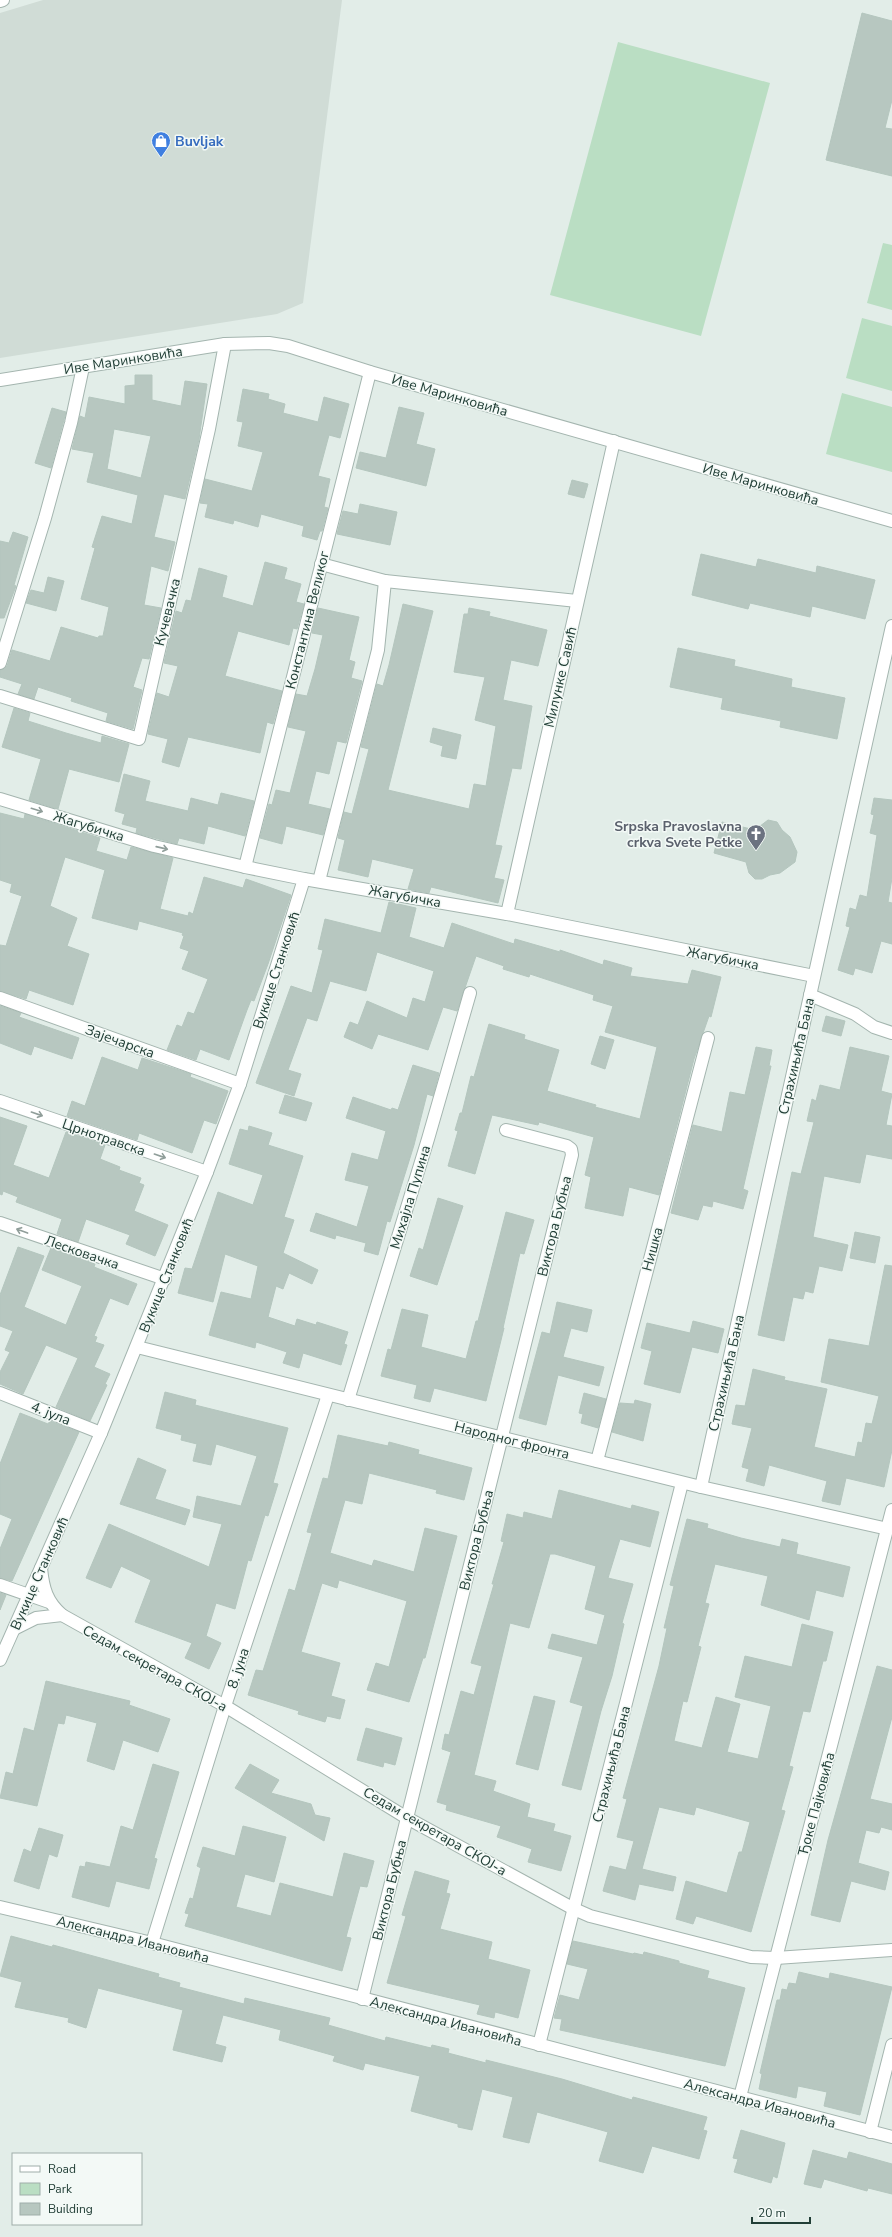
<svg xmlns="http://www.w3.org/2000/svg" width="892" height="2237" font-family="'Nunito Sans',sans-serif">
<rect width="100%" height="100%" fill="#e2ede8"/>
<polygon fill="#d0dcd6" points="43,0 342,0 303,303 277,314 0,358 0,13"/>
<g fill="#badec3">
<polygon points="618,42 770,83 701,336 550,295"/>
<polygon points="883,243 892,245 892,310 867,303"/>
<polygon points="862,318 892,326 892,391 846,378"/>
<polygon points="842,393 892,407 892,472 826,454"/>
</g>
<g fill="#b7c7c0" stroke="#b4c6be" fill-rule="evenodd">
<polygon points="862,13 892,21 892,100 885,128 892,129 892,176 826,160"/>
<path d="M135 375H152V400L181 406 185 381 207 384 199 439 185 499 164 494 154 537 175 542 168 571 151 566 144 605 161 608 149 659 142 658 133 687 142 690 133 729 106 721 108 713 71 701 72 698 38 687 34 699 18 694 22 684 0 677V670L7 666 12 650 50 661 61 627 98 638 99 636H103L109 607 81 599 95 548 92 547 102 516 132 524 138 495 87 482 94 453 72 449 80 416 85 418 89 397 125 404V386L135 385ZM114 429 151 436 141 478 107 469Z"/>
<polygon points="243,389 269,394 268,399 285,404 283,413 318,422 324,397 349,404 340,438 329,435 318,476 330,479 324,507 328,508 322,531 320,531 317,540 302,536 304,526 261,514 258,527 234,520 233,524 205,517 208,504 200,503 205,479 252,491 263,452 238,446 243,422 237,421"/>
<polygon points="399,407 424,413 416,444 435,449 426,486 356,468 360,452 386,458"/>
<polygon points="52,408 66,412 51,468 35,463"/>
<polygon points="572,480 588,484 584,498 568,494"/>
<polygon points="360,504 397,512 390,545 337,534 343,511 358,514"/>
<polygon points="13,532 28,537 14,585 16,586 4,618 0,618 0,541 9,543"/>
<polygon points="701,554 756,567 758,559 816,573 817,566 875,580 865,619 812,606 810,617 750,603 748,609 692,595"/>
<polygon points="265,562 287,568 284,579 301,584 296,602 304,604 297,629 293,628 289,645 238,631 225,676 282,691 273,724 267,722 260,753 188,737 179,767 162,762 168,739 148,734 157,693 169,697 178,666 164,663 176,611 182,613 186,600 191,601 199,568 227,576 222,597 253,606"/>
<polygon points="48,577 64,581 56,611 26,603 31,590 44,593"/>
<polygon points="403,604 433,611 388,790 469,809 474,784 486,786 496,726 475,720 485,677 454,672 464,614 468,614 469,608 490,612 489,616 547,630 538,666 511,660 503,700 532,706 521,769 512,768 495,845 502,846 494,878 504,880 498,903 431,887 429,893 408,889 414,869 372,859 368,877 338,870 345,840 338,838 344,812 352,814 369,749 361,747 377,684 383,686 389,665"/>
<polygon points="318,608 359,617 349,660 355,662 351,678 362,681 346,743 337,741 329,774 316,771 308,804 330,809 323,835 286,826 282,844 260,838 269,804 272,805 276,790 290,793 306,731 288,727 296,694 307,696 315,669 323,635 312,633"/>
<polygon points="678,648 735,660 734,666 792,679 791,687 845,698 837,739 780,727 781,721 721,709 723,698 670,687"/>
<polygon points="14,708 30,713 28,721 66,733 101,743 102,736 129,744 119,782 69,769 58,809 29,800 41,759 2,747"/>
<polygon points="433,728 461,735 456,759 441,756 443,746 430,742"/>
<polygon points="124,774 150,781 145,801 188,811 191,798 218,805 221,793 254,801 245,836 208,826 204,844 179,838 177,844 136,833 137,828 122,824 125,814 115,811"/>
<polygon points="874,798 892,800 892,878 888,902 892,903 892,944 881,941 872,973 855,968 853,975 838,970 850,927 846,926 850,908 856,910 860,895 867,897 877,835 870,833 874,815 871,814"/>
<polygon points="0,813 24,819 25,814 100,838 96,851 127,860 131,847 173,858 160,909 188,916 189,912 193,914 204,877 243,888 246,879 291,895 268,964 254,1001 251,1000 247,1010 229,1060 200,1049 196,1060 167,1050 177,1025 182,1027 188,1012 194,1014 208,979 182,969 189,951 180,948 184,936 182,935 183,933 139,921 137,930 92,918 105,870 65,857 50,906 77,918 67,946 89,954 73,1005 29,990 26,999 0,991 0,945 6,946 22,896 10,892 12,884 0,880"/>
<polygon points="768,820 777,822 782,830 790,837 797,852 795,862 780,873 770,875 762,879 755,879 749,873 746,862 714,853 722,822 755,830"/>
<polygon points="389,902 416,908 409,937 444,948 452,923 514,944 515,939 560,952 560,950 603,965 604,960 632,968 630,976 688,984 692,970 721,977 711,1017 709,1016 694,1059 659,1195 629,1187 623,1216 585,1208 591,1177 585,1175 594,1137 539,1122 538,1125 492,1115 475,1174 448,1166 458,1131 455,1130 460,1113 462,1113 471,1076 474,1077 489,1024 525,1035 524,1039 559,1050 547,1091 596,1105 595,1107 640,1119 657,1047 605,1032 613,1006 593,1000 594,995 530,974 529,977 503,969 504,966 476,956 457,1011 443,1007 428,1050 378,1034 372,1049 344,1037 350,1022 358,1025 367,1001 407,1018 413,998 425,1002 434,971 377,952 366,991 330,981 317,1021 307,1018 288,1070 301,1074 294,1096 256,1083 291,986 312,993 323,950 318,949 325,919 381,933"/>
<polygon points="0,1006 21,1013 19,1017 79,1038 72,1059 34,1046 31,1055 0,1043"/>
<polygon points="826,1016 845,1021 841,1036 822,1031"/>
<polygon points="600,1036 614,1040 605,1069 591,1064"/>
<polygon points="756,1047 772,1050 769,1066 771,1066 743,1189 748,1191 743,1209 713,1201 712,1207 703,1205 698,1220 671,1213 693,1125 722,1132 730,1092 745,1095"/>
<polygon points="850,1047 889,1056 881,1091 892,1094 886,1125 892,1126 892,1159 866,1154 860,1183 824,1176 813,1237 848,1245 842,1271 819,1266 813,1293 805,1291 803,1299 793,1297 784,1341 758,1335 792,1172 801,1174 814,1122 807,1121 812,1099 816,1101 820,1085 840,1090"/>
<polygon points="102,1057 138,1070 142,1058 191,1074 190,1077 228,1091 216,1124 204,1120 192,1153 139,1133 137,1140 67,1116 72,1101 85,1106"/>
<polygon points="413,1065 439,1073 433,1096 427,1094 414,1145 390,1222 387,1221 378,1255 364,1251 366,1243 336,1235 335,1239 310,1231 316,1213 357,1227 369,1186 345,1180 352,1153 378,1160 386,1131 346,1118 353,1097 391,1110 392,1108 398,1110"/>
<polygon points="285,1095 312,1103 306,1121 279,1113"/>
<polygon points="0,1117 27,1126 13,1165 49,1178 66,1132 105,1145 100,1159 120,1167 119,1170 141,1178 139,1183 144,1185 134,1211 168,1225 155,1256 126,1244 130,1235 86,1219 78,1242 57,1234 62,1219 16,1202 18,1197 3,1191 2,1195 0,1194"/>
<polygon points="249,1126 272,1133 268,1145 303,1156 284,1217 294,1220 283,1253 318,1270 312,1284 289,1273 283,1289 276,1286 268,1317 295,1326 297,1319 316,1325 317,1322 348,1332 344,1344 347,1345 341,1365 303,1353 299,1368 283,1363 287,1352 256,1342 255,1348 209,1335 221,1292 251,1299 258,1266 225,1254 213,1302 178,1293 185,1268 192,1269 218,1192 253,1205 263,1175 229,1164 240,1129 248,1131"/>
<polygon points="438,1198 463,1206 437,1285 410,1276 419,1248 423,1250"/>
<polygon points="506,1212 534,1220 524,1254 520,1253 503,1328 504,1328 486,1401 434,1388 430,1402 414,1398 417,1385 381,1376 388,1349 391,1350 402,1309 428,1315 421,1347 466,1359 476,1321 478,1321"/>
<polygon points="855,1232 880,1237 875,1263 850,1258"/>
<polygon points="18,1247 44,1256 24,1307 66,1325 82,1286 42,1270 51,1248 95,1264 94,1267 137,1284 128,1305 110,1298 94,1336 97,1337 95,1342 104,1345 94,1367 110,1374 105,1384 107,1385 90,1421 56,1407 78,1358 46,1345 23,1394 0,1384 0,1372 10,1352 5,1350 13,1331 0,1326 0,1295"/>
<polygon points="885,1265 892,1266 892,1450 884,1487 846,1478 840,1505 822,1501 827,1481 769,1465 764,1486 746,1481 749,1469 742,1467 752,1428 732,1424 736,1405 745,1406 753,1369 785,1377 784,1380 827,1389 814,1447 855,1457 858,1442 862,1443 866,1423 872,1424 879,1396 821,1382 829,1339 869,1346"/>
<polygon points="557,1302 592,1310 587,1332 571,1328 563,1357 604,1367 599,1386 558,1375 546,1425 519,1418 542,1332 550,1334"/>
<polygon points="693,1321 724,1329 718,1353 692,1347 680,1393 644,1384 652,1351 641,1348 647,1323 690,1333"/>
<polygon points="165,1392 196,1400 195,1405 288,1428 273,1483 278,1484 268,1516 265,1515 251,1561 248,1560 235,1609 216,1603 206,1636 221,1643 209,1669 185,1658 192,1643 135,1622 151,1580 121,1566 111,1588 86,1578 109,1524 209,1567 222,1524 193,1517 197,1496 241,1506 257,1456 216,1444 211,1465 193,1461 197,1444 181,1440 182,1435 156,1428"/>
<polygon points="584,1393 606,1399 598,1428 581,1423 583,1414 579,1413"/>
<polygon points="635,1400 651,1404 643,1441 612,1432 620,1403 634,1404"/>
<polygon points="20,1413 48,1424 50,1421 79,1432 12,1581 0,1578 0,1549 12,1519 0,1514 0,1464"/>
<polygon points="338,1435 388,1446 389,1442 419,1450 418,1454 472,1468 464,1500 436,1493 437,1490 369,1473 362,1504 345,1500 330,1553 372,1566 374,1560 414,1572 425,1528 457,1536 425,1658 423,1658 409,1702 367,1690 376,1663 389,1667 407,1601 339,1580 337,1588 322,1583 301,1652 340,1663 331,1696 345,1700 340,1719 327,1716 325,1722 298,1714 299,1711 248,1695 256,1670 263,1671 289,1589 295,1591 312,1533 307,1532 323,1478 328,1479"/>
<polygon points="138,1458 166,1470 155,1499 190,1510 185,1525 120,1504"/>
<polygon points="559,1490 631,1509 632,1505 659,1512 650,1547 620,1539 608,1578 633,1584 622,1623 624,1624 612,1676 601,1711 581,1790 562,1785 583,1706 570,1702 583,1657 548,1648 552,1634 597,1645 605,1615 585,1609 596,1566 555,1554 550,1554 529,1628 510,1623 474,1775 496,1781 493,1791 530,1804 527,1817 555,1824 553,1831 571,1836 561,1871 528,1862 532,1849 497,1837 501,1826 446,1810 447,1805 437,1802 451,1752 442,1749 445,1734 449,1735 461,1691 474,1695 482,1666 471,1663 494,1584 492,1584 504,1542 501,1541 507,1514 523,1518 524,1512 552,1519"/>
<polygon points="687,1519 708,1524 707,1528 741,1538 780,1547 782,1539 798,1543 796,1554 850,1567 843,1597 816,1590 809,1620 761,1605 768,1576 715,1564 705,1603 709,1604 698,1646 701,1647 687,1702 683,1701 674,1741 702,1748 716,1697 740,1704 727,1752 758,1759 771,1706 735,1697 745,1656 792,1667 802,1624 833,1632 826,1661 823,1661 810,1712 803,1711 789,1766 793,1767 781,1810 785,1811 751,1932 696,1916 693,1924 676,1919 686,1881 727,1893 739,1852 742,1852 750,1822 696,1807 694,1815 659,1807 642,1869 676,1877 673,1891 639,1884 635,1900 603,1891 610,1866 626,1870 634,1841 617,1837 627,1799 623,1798 659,1666 667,1628 664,1628 674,1586 670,1585"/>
<polygon points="0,1593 6,1595 0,1610"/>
<polygon points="877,1666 892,1670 892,1717 870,1799 892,1804 892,1830 881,1827 879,1833 866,1830 858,1863 889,1872 885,1890 851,1881 840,1922 811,1915 828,1840"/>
<polygon points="46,1681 130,1701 129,1705 170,1719 158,1752 123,1740 114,1770 87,1761 97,1723 66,1715 64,1724 58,1723 37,1806 0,1798 6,1772 13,1774 24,1728 34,1731"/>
<polygon points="534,1696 555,1701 538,1770 516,1764"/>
<polygon points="366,1728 402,1738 395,1765 384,1762 383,1767 357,1760"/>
<polygon points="153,1764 179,1772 154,1858 157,1859 149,1889 116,1881 109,1907 72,1897 80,1866 85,1867 86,1862 110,1867 121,1826 133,1830"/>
<polygon points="250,1764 279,1780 271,1793 311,1804 315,1815 330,1818 324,1841 235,1788"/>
<polygon points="243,1826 286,1837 274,1882 245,1874 236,1907 271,1916 280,1883 333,1897 344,1853 374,1861 367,1887 360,1886 346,1937 351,1938 342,1971 185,1926 189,1914 185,1913 190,1898 193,1899 201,1868 197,1866 203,1847 235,1856"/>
<polygon points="39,1828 63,1835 57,1857 49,1854 39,1889 14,1881 24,1849 31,1852"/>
<polygon points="415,1871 449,1881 446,1893 450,1894 440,1929 492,1942 488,1959 530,1970 518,2018 495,2012 494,2018 477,2014 480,2005 387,1983 406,1916 402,1915"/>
<polygon points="11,1936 52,1947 53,1945 159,1974 158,1977 180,1983 179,1987 244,2004 245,1998 330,2018 328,2025 385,2041 386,2037 431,2048 432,2045 449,2049 448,2053 486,2063 486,2060 562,2079 632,2100 633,2097 707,2117 703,2130 707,2131 699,2159 652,2146 643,2173 599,2161 608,2132 537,2112 529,2143 503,2137 513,2097 482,2089 472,2130 458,2127 458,2124 411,2111 420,2076 365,2063 363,2070 333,2061 335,2056 279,2040 281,2030 223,2015 215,2044 226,2047 222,2062 173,2050 183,2010 98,1988 86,2028 68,2022 69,2018 15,2007 22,1982 0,1976"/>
<polygon points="573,1941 633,1954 634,1953 643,1955 644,1952 679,1961 679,1963 709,1971 707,1978 745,1988 725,2066 560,2030 562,2019 554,2018 560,1995 579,2000 588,1969 567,1964"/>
<polygon points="799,1972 829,1979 830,1973 892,1987 860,2115 824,2106 827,2092 798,2086 796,2098 759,2089 762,2074 760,2073 777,2000 780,2000 782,1989 787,1990 789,1983 796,1984"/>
<polygon points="741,2130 785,2143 777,2178 773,2176 771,2183 734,2172 738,2159 733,2158"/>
<polygon points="813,2150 847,2159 849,2152 892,2164 892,2194 868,2188 867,2191 824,2179 821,2188 804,2184"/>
</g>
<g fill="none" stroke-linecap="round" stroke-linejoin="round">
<g stroke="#a4b5af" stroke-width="14">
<g id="minor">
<polyline points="0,1 3,0"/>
<polyline points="0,380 225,344 269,343 288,346 370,372 892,521"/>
<polyline points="321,564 385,581 577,601"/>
<polyline points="0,663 45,518 71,423 83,367"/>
<polyline points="0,696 139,739 209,429 225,344"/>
<polyline points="0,799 154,846 245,867 304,879 507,914 814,976"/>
<polyline points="245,867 370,372"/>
<polyline points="319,881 378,650 385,581"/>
<polyline points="507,914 614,441"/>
<polyline points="810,995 855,1014 874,1027 892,1033"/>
<polyline points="0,998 240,1084"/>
<polyline points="0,1101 207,1172"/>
<polyline points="0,1223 165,1279"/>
<polyline points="137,1347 701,1487 888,1529"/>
<polyline points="0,1393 101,1433"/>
<polyline points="348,1400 428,1139 470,993"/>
<polyline points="597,1461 708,1038"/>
<polyline points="701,1487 892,626"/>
<path d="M41 1568C43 1589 47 1602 62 1615L225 1706 407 1818 574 1909 590 1916 751 1957 776 1958 892 1950"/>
<polyline points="0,1585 49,1602"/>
<polyline points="14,1629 36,1618 62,1615"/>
<polyline points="0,1660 101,1433 207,1172 240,1084 304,879"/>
<polyline points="0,1907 152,1943 892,2137"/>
<polyline points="152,1943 225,1706 328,1395"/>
<polyline points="362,1999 572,1155 571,1149 567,1146 506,1130"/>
<polyline points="539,2045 682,1483"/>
<polyline points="740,2097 892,1510"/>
<polyline points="870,2132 892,2045"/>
</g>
</g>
<use href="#minor" stroke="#fff" stroke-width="12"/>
</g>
<defs><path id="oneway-shaft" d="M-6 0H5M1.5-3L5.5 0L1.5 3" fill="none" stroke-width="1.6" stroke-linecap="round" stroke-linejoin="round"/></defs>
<g stroke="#909e9a">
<use href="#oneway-shaft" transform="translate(37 810) rotate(17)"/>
<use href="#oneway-shaft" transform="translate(162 848) rotate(13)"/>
<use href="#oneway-shaft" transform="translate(37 1114) rotate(19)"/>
<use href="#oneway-shaft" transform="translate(160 1156) rotate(19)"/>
<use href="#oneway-shaft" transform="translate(22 1231) rotate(-160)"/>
</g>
<defs>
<g id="shop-pin" transform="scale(1)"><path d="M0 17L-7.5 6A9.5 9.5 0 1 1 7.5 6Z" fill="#3f7fe0" stroke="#f3f9f6"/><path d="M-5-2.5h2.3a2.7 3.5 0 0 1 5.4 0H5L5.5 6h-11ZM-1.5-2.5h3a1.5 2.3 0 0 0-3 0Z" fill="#fff"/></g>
<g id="church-pin" transform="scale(1)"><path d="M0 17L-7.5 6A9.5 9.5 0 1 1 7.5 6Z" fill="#6b7280" stroke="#f3f9f6"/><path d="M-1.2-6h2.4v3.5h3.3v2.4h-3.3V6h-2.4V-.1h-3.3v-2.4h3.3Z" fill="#fff"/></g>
</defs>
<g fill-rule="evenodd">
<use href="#shop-pin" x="161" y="141"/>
<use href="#church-pin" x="756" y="834"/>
</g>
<g text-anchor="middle" stroke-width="3" stroke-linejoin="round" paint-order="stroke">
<g font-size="14" font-weight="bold" fill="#366cbe" stroke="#f3f9f6" text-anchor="start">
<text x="175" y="146">Buvljak</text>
</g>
<g font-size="14" fill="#213e36" stroke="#f3f9f6">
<text transform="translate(123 360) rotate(-9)" y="5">Иве Маринковића</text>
<text transform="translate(450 395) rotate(16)" y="5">Иве Маринковића</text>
<text transform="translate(761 484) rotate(16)" y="5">Иве Маринковића</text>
<text transform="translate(167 612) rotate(-76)" y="5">Кучевачка</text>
<text transform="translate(307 620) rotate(-76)" y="5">Константина Великог</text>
<text transform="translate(560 677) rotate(-77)" y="5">Милунке Савић</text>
<text transform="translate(89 826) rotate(17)" y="5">Жагубичка</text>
<text transform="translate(405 896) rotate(10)" y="5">Жагубичка</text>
<text transform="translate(723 958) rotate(11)" y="5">Жагубичка</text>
<text transform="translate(276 970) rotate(-72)" y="5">Вукице Станковић</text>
<text transform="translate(120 1041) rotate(20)" y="5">Зајечарска</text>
<text transform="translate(796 1056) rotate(-77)" y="5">Страхињића Бана</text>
<text transform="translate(104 1137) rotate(19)" y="5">Црнотравска</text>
<text transform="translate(410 1197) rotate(-73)" y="5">Михајла Пупина</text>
<text transform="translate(554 1226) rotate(-76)" y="5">Виктора Бубња</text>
<text transform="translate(652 1249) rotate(-75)" y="5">Нишка</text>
<text transform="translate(82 1252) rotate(19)" y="5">Лесковачка</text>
<text transform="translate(166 1275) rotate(-68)" y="5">Вукице Станковић</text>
<text transform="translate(726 1373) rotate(-77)" y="5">Страхињића Бана</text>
<text transform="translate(51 1413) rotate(22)" y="5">4. јула</text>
<text transform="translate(512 1440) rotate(14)" y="5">Народног фронта</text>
<text transform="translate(476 1540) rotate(-76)" y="5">Виктора Бубња</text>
<text transform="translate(39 1573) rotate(-66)" y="5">Вукице Станковић</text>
<text transform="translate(155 1668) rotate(29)" y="5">Седам секретара СКОЈ-а</text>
<text transform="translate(238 1668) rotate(-72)" y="5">8. јуна</text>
<text transform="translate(611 1764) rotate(-76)" y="5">Страхињића Бана</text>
<text transform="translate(816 1804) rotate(-75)" y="5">Ђоке Пајковића</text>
<text transform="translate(435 1831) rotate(30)" y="5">Седам секретара СКОЈ-а</text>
<text transform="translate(389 1890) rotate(-76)" y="5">Виктора Бубња</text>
<text transform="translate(133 1939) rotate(14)" y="5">Александра Ивановића</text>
<text transform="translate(446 2021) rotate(15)" y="5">Александра Ивановића</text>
<text transform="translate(760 2103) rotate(15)" y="5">Александра Ивановића</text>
</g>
<g font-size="14" font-weight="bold" fill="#5b616d" stroke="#f3f9f6" text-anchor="end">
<text x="742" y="831">Srpska Pravoslavna<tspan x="742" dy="16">crkva Svete Petke</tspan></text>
</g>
</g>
<rect x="12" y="2153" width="130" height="72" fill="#f3f9f6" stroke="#9faea9"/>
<rect x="20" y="2166" width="20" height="6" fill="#ffffff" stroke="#9faea9"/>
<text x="48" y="2173" font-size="12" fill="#213e36">Road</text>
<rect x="20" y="2183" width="20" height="12" fill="#badec3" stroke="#9faea9"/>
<text x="48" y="2193" font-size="12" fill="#213e36">Park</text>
<rect x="20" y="2203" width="20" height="12" fill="#b7c7c0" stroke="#9faea9"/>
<text x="48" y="2213" font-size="12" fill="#213e36">Building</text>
<path d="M752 2217v6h58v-6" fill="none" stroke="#213e36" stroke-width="2"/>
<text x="758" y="2217" font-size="12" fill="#213e36" stroke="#f3f9f6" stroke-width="3" paint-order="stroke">20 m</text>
</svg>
